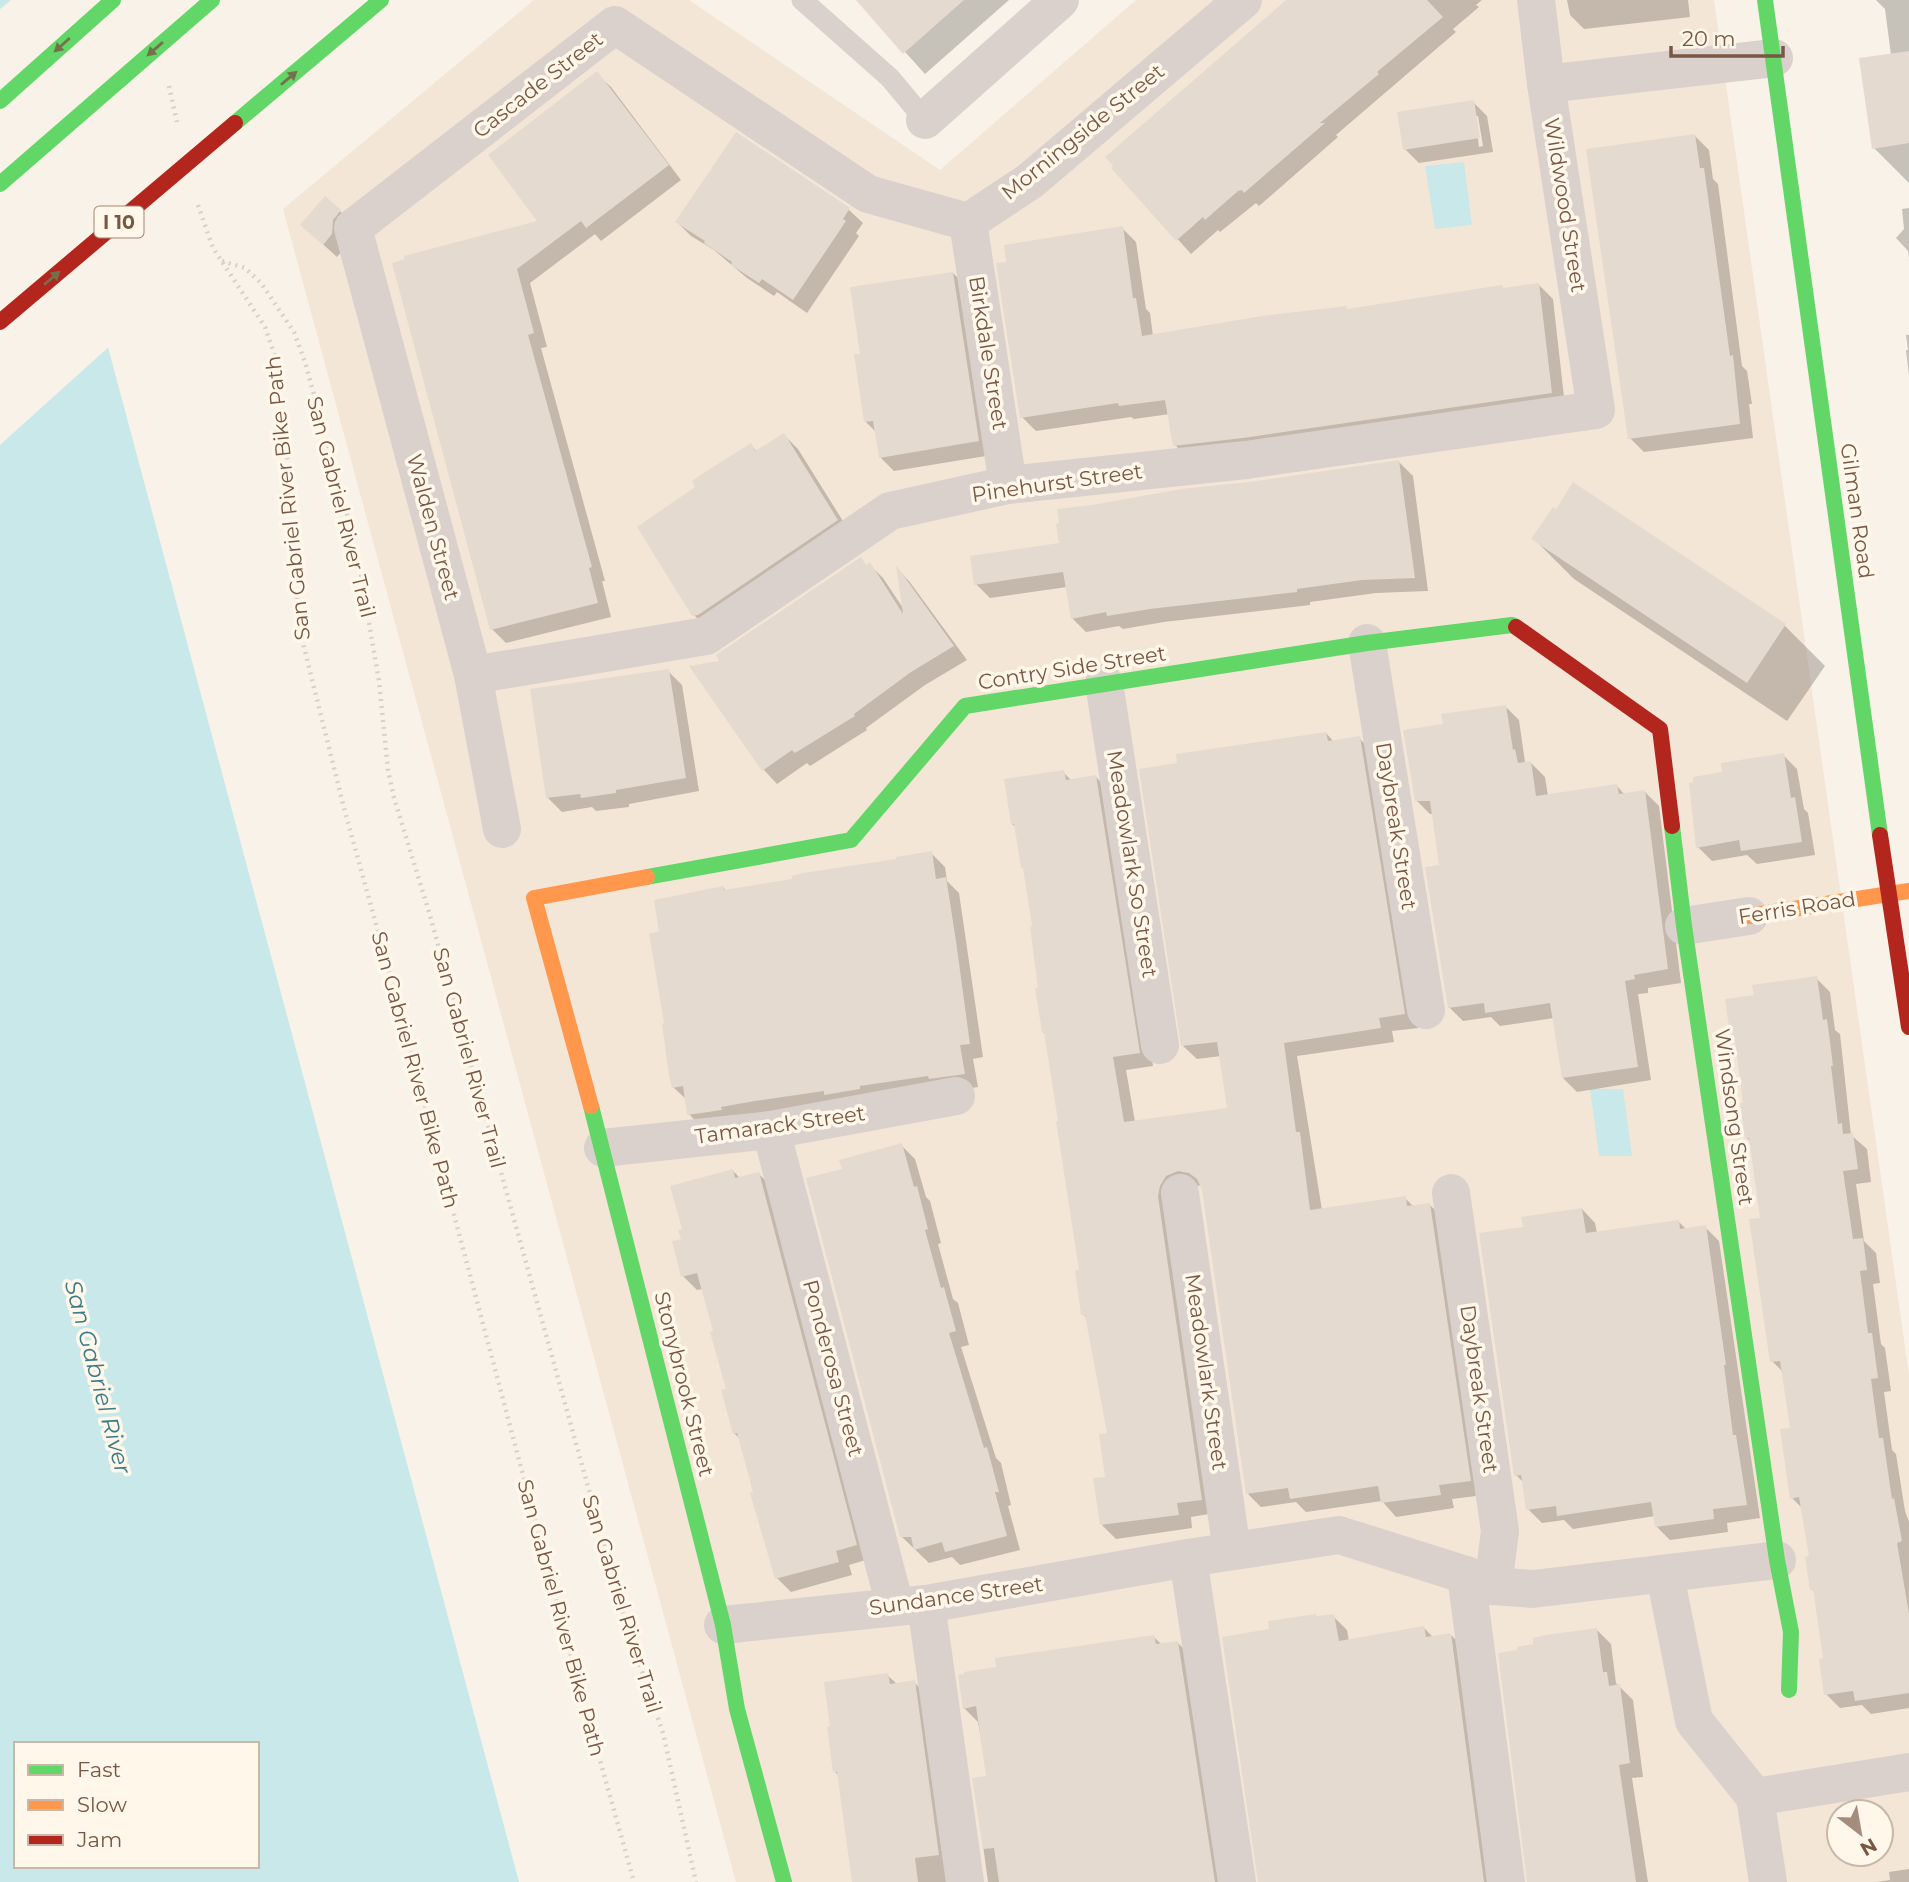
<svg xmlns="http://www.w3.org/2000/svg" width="1909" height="1882" font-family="Montserrat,sans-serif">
<rect width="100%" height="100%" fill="#f8f2e8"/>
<path fill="#f4e6d6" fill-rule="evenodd" d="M534 0H689L940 170 1136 0H1714L1909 1375V1882H736L283 209ZM1839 1812H1881V1854H1839Z"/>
<g fill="#c8e8e9" fill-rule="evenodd">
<path d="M0 0H15L519 1882H0ZM16 1744H257V1866H16Z"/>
<polygon points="1464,162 1472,225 1435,229 1425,166"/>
<polygon points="1590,1089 1623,1089 1632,1156 1599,1156"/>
</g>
<polygon fill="#f8f2e8" points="11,0 18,0 111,345 0,445 0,9"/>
<g fill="#0003" fill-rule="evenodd">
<polygon points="858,0 1009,0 925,74"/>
<polygon points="1288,0 1482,0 1476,5 1479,7 1453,29 1456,32 1336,135 1338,137 1259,206 1256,203 1220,232 1218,230 1191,254 1114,168"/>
<polygon points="1567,0 1688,0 1690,17 1584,29 1570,15"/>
<polygon points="1876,0 1909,0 1909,183 1874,148 1891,55 1885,9"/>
<polygon points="597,74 611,87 681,180 601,241 595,234 530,283 547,347 541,348 605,581 602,581 611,617 506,643 492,629 394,264 540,222"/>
<path d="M1473 102 1487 116 1493 152 1419 163 1405 149ZM1475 116H1478L1483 146 1479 147Z"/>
<polygon points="1695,136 1709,150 1713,179 1718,184 1742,366 1747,371 1752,404 1749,404 1753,438 1644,452 1630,438"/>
<polygon points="1909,208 1909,258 1908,251 1896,238 1904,229 1902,209"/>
<polygon points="849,210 863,223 856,233 859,236 807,313 777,292 774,296 747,278 714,250 691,236 677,222"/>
<polygon points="340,211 354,225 345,248 337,257 316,238"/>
<polygon points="1122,228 1136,242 1146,309 1150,313 1153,336 1348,310 1502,287 1505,290 1539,285 1553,299 1565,406 1189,459 1175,445 1170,414 1134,419 1131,417 1036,431 1022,417"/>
<polygon points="953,273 967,287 992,455 894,471 880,457 876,432 865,421 862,355"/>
<polygon points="1906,335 1909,335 1909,375 1906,350 1908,350"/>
<polygon points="784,435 798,449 851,534 708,629 694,615 698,487 751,445 757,452"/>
<polygon points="1399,462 1413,476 1428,591 1376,593 1310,602 1310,605 1164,622 1123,629 1119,626 1086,632 1072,618 1067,587 990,598 976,584 1061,545"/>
<polygon points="1574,484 1785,626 1825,666 1787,721 1574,579 1534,539 1556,512"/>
<polygon points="861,560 867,566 870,565 883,578 905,611 898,570 909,581 967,660 925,685 866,728 867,730 810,766 807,763 777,784 764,770 692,667 722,662"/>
<polygon points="668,671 682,685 699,791 629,804 629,807 596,811 592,807 562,812 548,798"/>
<polygon points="1505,706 1519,720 1525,762 1531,763 1545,777 1548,796 1617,786 1625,795 1645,792 1659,806 1681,983 1648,988 1648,993 1638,994 1651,1080 1577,1092 1563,1078 1554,1018 1500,1026 1491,1017 1463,1021 1449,1007 1441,866 1434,814 1430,814 1416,800 1445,726"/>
<polygon points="1326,733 1334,742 1359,738 1373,752 1418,1028 1392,1031 1394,1042 1297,1056 1322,1210 1405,1198 1414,1207 1430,1205 1444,1219 1484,1495 1452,1499 1454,1508 1396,1517 1382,1501 1306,1512 1296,1502 1261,1507 1247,1493 1202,1186 1192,1185 1215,1513 1191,1517 1192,1528 1116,1539 1102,1525 1109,1435 1087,1319 1083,1314 1081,1271 1047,1035 1043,1032 1034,928 1017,828 1012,824 1063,772 1072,781 1096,777 1110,791 1153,1066 1126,1070 1135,1122 1229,1109 1221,1056 1197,1059 1183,1046"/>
<polygon points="1783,755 1797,769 1804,809 1808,813 1815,855 1757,864 1747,855 1712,861 1698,847 1724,774"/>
<polygon points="931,853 945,867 947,881 959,893 983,1057 973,1059 978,1087 702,1128 689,1114 687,1100 673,1087 661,933 723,887 726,891 898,861"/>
<polygon points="1816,978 1830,992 1835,1030 1840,1034 1851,1135 1867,1149 1871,1182 1856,1184 1864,1241 1876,1253 1880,1283 1873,1284 1881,1344 1885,1348 1891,1391 1884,1392 1892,1450 1896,1454 1905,1511 1909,1522 1909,1708 1871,1714 1862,1705 1840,1708 1826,1694 1825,1659 1815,1593 1812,1589 1811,1557 1803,1509 1792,1498 1792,1429 1784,1373 1772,1361 1762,1220 1752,1143 1747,1138 1745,1104 1736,1037 1732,1033 1756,996"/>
<polygon points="901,1145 915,1159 926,1197 930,1201 941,1243 938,1244 953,1299 958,1303 969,1345 961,1347 996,1458 1001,1463 1011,1505 1008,1506 1020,1550 960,1565 952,1557 929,1563 901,1536 844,1170"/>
<polygon points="733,1171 741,1179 759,1174 773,1188 869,1559 849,1565 852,1575 791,1592 777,1578 740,1439 735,1434 723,1392 728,1391 715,1332 703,1289 697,1290 683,1276 683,1240"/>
<polygon points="1582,1209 1595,1223 1597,1233 1678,1221 1687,1230 1705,1227 1719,1241 1760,1518 1727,1523 1728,1532 1670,1540 1656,1526 1655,1516 1573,1529 1564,1520 1542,1523 1528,1509 1524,1483 1516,1475 1525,1228"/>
<polygon points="1333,1616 1347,1630 1349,1641 1424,1628 1433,1637 1451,1635 1465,1649 1495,1882 1260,1882 1271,1630"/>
<polygon points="1597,1630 1611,1644 1616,1683 1633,1700 1643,1777 1632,1778 1648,1882 1529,1882 1519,1652"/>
<polygon points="1154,1637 1162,1645 1178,1643 1192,1657 1226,1882 988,1882 974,1779 988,1778 978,1722 964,1708"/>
<polygon points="887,1675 897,1684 914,1682 928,1696 954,1882 856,1882 839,1776 835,1772"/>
<polygon points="1909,1869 1909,1882 1876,1882 1890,1880 1889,1872"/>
</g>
<g fill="#e5dacf">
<polygon points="856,0 964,0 903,54"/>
<polygon points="1286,0 1427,0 1443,17 1377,72 1379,74 1320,123 1325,123 1244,193 1242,190 1238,191 1205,220 1203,217 1176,241 1111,168 1113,166 1105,157"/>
<polygon points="1909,51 1909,143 1872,149 1859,58"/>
<polygon points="597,71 669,165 586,228 581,221 517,269 534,333 528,335 592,567 589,568 598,603 490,630 392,263 405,259 404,256 537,221 488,155"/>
<polygon points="1474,100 1480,138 1403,150 1397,112"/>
<polygon points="736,132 850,208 843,219 846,221 793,300 762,279 759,283 731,265 732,262 704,243 705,241 675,222"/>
<polygon points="1695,134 1700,168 1704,168 1730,356 1733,355 1740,424 1628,439 1586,149"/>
<polygon points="325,196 341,210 333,220 332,234 323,245 300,225"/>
<polygon points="1123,226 1133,298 1136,298 1142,336 1262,316 1347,306 1347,309 1502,285 1503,288 1539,283 1552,393 1243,438 1173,446 1165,400 1119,406 1118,403 1020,418 996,263 1006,262 1004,245"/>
<polygon points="953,272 979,441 879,458 873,421 864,422 854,354 860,354 850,287"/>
<polygon points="784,433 838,520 698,615 692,616 637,527 695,487 692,481 702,474 751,443 755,451"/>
<polygon points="1399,460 1415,578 1362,580 1297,589 1297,592 1150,609 1107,616 1106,612 1071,619 1063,572 974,585 970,556 1059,543 1056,524 1059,523 1057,509 1092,505 1181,489 1249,482"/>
<polygon points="1573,482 1786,624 1747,683 1531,539 1553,507 1556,509"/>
<polygon points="861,557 866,565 870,562 903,614 896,565 954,646 911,672 854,714 855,716 795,753 792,750 762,771 689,666 719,661 716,655"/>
<polygon points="669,669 686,778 616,790 616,793 581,798 580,794 546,798 530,689"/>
<polygon points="1506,705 1513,750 1515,749 1518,763 1531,761 1536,796 1617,784 1619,794 1645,790 1668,969 1634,975 1635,979 1625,981 1638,1067 1562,1078 1550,1003 1485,1013 1484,1003 1448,1008 1425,867 1439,865 1430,801 1415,801 1403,730 1443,724 1441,714"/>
<polygon points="1326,732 1328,741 1360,736 1405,1014 1379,1018 1381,1028 1284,1043 1296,1132 1300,1132 1310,1210 1406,1196 1407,1206 1430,1203 1471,1481 1439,1485 1441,1495 1381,1503 1378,1486 1290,1499 1288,1488 1246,1494 1202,1190 1197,1179 1189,1173 1178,1171 1166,1176 1160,1186 1158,1196 1202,1500 1177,1503 1179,1515 1100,1525 1093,1478 1105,1477 1099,1434 1107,1433 1085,1315 1081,1315 1075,1270 1079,1270 1056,1121 1058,1121 1044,1032 1042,1032 1035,988 1038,988 1030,927 1032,926 1023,868 1021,868 1014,824 1011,824 1004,779 1064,770 1066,780 1096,775 1140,1053 1113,1057 1124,1122 1227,1108 1217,1042 1181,1046 1139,769 1177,763 1176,754"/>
<polygon points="1784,753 1791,798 1795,797 1802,842 1741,851 1739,840 1696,848 1689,783 1693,782 1693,777 1722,772 1721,763"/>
<polygon points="932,851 936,879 946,877 956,941 970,1044 960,1045 965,1074 929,1079 928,1076 860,1086 860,1089 824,1095 824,1091 755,1101 721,1107 722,1110 687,1115 683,1086 672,1088 669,1076 662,1024 664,1023 649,934 659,931 654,900 723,886 724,890 792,879 792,876 803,873 896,859 896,857"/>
<polygon points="1817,976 1823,1020 1827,1019 1831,1050 1833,1066 1831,1066 1838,1124 1842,1123 1843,1134 1853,1133 1858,1169 1843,1171 1853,1239 1863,1238 1867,1270 1860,1271 1868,1333 1872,1333 1878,1378 1871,1379 1879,1438 1883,1438 1892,1499 1894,1498 1902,1541 1897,1543 1909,1614 1909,1693 1855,1701 1853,1691 1824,1695 1819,1659 1823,1658 1813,1589 1810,1590 1805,1557 1809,1556 1799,1497 1790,1499 1780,1429 1790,1428 1780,1361 1770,1362 1749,1219 1760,1218 1749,1138 1745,1139 1740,1103 1743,1103 1734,1034 1730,1034 1725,999 1754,995 1752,985"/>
<polygon points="902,1143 914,1187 917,1186 928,1229 925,1230 941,1288 944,1287 956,1331 949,1333 984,1448 987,1447 999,1492 995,1492 1007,1536 945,1552 942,1542 914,1550 911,1537 900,1537 806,1178 842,1169 839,1160"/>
<polygon points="733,1169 735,1178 759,1172 857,1545 836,1551 839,1562 775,1579 750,1493 753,1492 737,1433 733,1434 721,1390 726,1389 710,1332 713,1331 697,1273 681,1277 672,1241 681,1239 678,1230 682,1229 670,1186"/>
<polygon points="1582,1208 1586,1233 1679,1220 1680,1229 1706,1225 1726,1365 1724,1365 1733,1435 1736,1435 1747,1505 1713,1509 1714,1519 1655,1527 1651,1502 1557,1516 1556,1506 1526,1510 1521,1475 1514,1476 1479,1233 1523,1227 1521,1217"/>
<polygon points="1316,1614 1317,1616 1334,1614 1339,1641 1424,1626 1426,1637 1451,1633 1484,1882 1258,1882 1222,1637 1269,1629 1268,1621"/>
<polygon points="1597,1628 1603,1672 1607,1672 1609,1686 1620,1684 1630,1763 1619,1765 1636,1882 1527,1882 1498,1653 1517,1650 1517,1647 1533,1644 1533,1638 1546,1635"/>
<polygon points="1154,1635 1156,1644 1178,1641 1215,1882 999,1882 994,1848 983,1849 972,1778 986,1776 976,1706 963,1709 958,1675 964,1674 964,1672 996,1667 995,1658"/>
<polygon points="888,1673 890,1684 915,1680 939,1855 915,1858 918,1882 852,1882 837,1772 833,1772 827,1727 830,1726 824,1682"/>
</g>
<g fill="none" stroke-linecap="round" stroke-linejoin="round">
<g stroke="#dad0cb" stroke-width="4.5" stroke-dasharray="2 5" stroke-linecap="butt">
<polyline points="169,86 177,122"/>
<polyline points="198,205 213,248 265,327 276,359 294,514 298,623 344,808 400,1011 574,1667 634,1882"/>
<polyline points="222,261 245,268 261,283 294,332 305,362 356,547 379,681 388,770 394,798 429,912 626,1624 663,1733 696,1882"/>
</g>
<polyline stroke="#dbd1cc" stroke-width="21" points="802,0 890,78 925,120"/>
<g stroke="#dbd1cc" stroke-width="38">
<polyline points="1546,84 1774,58"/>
<polyline points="925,120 1060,0"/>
<polyline points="968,222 1008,485"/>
<polyline points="1367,643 1426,1010"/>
<polyline points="473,675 706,636 890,511 1008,485 1246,460 1596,410 1546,84 1536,0"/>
<polyline points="1104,683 1160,1045"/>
<polyline points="502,829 473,675 353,228 615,25 868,194 968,222 1030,181 1243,0"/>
<polyline points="1684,926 1749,916"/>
<polyline points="771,1130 895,1606"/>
<polyline points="603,1148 771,1130 956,1096"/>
<polyline points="1180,1193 1232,1551"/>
<polyline points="1451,1193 1500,1531 1493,1586"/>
<polyline points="1188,1558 1237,1882"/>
<polyline points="1466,1575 1506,1882"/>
<polyline points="1665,1575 1694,1721 1755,1797 1768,1882"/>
<polyline points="926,1604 965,1882"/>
<polyline points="723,1625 926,1604 1188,1558 1339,1535 1466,1575 1493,1586 1533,1589 1777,1560"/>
<polyline points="1755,1797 1909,1772"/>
</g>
<g stroke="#63d668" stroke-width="16">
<polyline points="1765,0 1880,835"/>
<polyline points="0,101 113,0"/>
<polyline points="235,123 381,0"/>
<polyline points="0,184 212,0"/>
<polyline points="1672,826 1684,926 1777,1560 1791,1632 1789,1690"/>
<polyline points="647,877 851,840 965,706 1367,643 1512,625 1516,627"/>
<polyline points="591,1106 723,1625 737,1709 784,1882"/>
</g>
<g stroke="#ff974d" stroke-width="16">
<polyline points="1749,916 1909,891"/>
<polyline points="591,1106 534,898 647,877"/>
</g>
<g stroke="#b3261e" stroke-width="16">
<polyline points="0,322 235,123"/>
<polyline points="1516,627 1660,729 1672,826"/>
<polyline points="1880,835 1909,1027"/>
</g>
</g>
<defs><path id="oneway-solid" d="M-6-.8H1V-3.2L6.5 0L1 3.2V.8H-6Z" transform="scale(1.75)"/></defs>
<g fill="#75704c">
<use href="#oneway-solid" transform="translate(62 45) rotate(138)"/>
<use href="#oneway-solid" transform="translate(155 49) rotate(139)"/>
<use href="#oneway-solid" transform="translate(289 78) rotate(-40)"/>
<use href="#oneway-solid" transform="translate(52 278) rotate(-40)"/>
</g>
<g text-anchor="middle" stroke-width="7" stroke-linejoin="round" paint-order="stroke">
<rect fill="#fff7ea" stroke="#a18776" stroke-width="2" x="94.5" y="206.5" width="49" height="31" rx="5"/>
<g font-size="19" font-weight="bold" fill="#795745">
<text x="119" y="229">I 10</text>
</g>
<g font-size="21" fill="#795745" stroke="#fff7ea">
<text transform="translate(538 85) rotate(-38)" y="7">Cascade Street</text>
<text transform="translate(1083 132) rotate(-39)" y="7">Morningside Street</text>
<text transform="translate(1565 205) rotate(81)" y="7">Wildwood Street</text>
<text transform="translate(988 353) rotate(81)" y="7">Birkdale Street</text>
<text transform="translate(1057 483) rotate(-8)" y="7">Pinehurst Street</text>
<text transform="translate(288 498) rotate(-96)" y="7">San Gabriel River Bike Path</text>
<text transform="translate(341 507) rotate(76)" y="7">San Gabriel River Trail</text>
<text transform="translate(1857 511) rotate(82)" y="7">Gilman Road</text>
<text transform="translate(433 527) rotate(75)" y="7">Walden Street</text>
<text transform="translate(1072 668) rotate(-9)" y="7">Contry Side Street</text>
<text transform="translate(1396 826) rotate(81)" y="7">Daybreak Street</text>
<text transform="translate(1132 864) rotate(81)" y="7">Meadowlark So Street</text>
<text transform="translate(1797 908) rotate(-9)" y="7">Ferris Road</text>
<text transform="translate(469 1058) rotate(75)" y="7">San Gabriel River Trail</text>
<text transform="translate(415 1070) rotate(75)" y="7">San Gabriel River Bike Path</text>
<text transform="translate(1734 1117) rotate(82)" y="7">Windsong Street</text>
<text transform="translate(780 1125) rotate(-8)" y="7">Tamarack Street</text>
<text transform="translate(833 1368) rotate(75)" y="7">Ponderosa Street</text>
<text transform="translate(1206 1372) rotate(82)" y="7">Meadowlark Street</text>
<text transform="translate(684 1384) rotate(76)" y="7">Stonybrook Street</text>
<text transform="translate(1479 1389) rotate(82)" y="7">Daybreak Street</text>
<text transform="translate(956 1596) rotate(-8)" y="7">Sundance Street</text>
<text transform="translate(622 1604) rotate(73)" y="7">San Gabriel River Trail</text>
<text transform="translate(561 1618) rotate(75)" y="7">San Gabriel River Bike Path</text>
</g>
<g font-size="23" font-style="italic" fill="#3a7b87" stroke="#fff7ea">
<text transform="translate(98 1377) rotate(75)" y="8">San Gabriel River</text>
</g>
</g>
<rect x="14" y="1742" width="245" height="126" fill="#fff7ea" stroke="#c9b7a8" stroke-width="2"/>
<rect x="28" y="1765" width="35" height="10" fill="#63d668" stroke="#c9b7a8" stroke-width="2"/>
<text x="77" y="1777" font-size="21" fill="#795745">Fast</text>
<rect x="28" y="1800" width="35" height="10" fill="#ff974d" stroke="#c9b7a8" stroke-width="2"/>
<text x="77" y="1812" font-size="21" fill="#795745">Slow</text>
<rect x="28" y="1835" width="35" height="10" fill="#b3261e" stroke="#c9b7a8" stroke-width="2"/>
<text x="77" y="1847" font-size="21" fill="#795745">Jam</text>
<g transform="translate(1860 1833) rotate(149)"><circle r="33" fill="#fff7ea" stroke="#c9b7a8" stroke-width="2"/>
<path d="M0-5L12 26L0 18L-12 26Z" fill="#a58d7e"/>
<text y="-10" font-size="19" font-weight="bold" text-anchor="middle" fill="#795745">N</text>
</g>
<path d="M1671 46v10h112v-10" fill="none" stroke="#795745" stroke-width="3.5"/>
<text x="1682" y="46" font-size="21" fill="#795745" stroke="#fff7ea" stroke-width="5" paint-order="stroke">20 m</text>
</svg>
